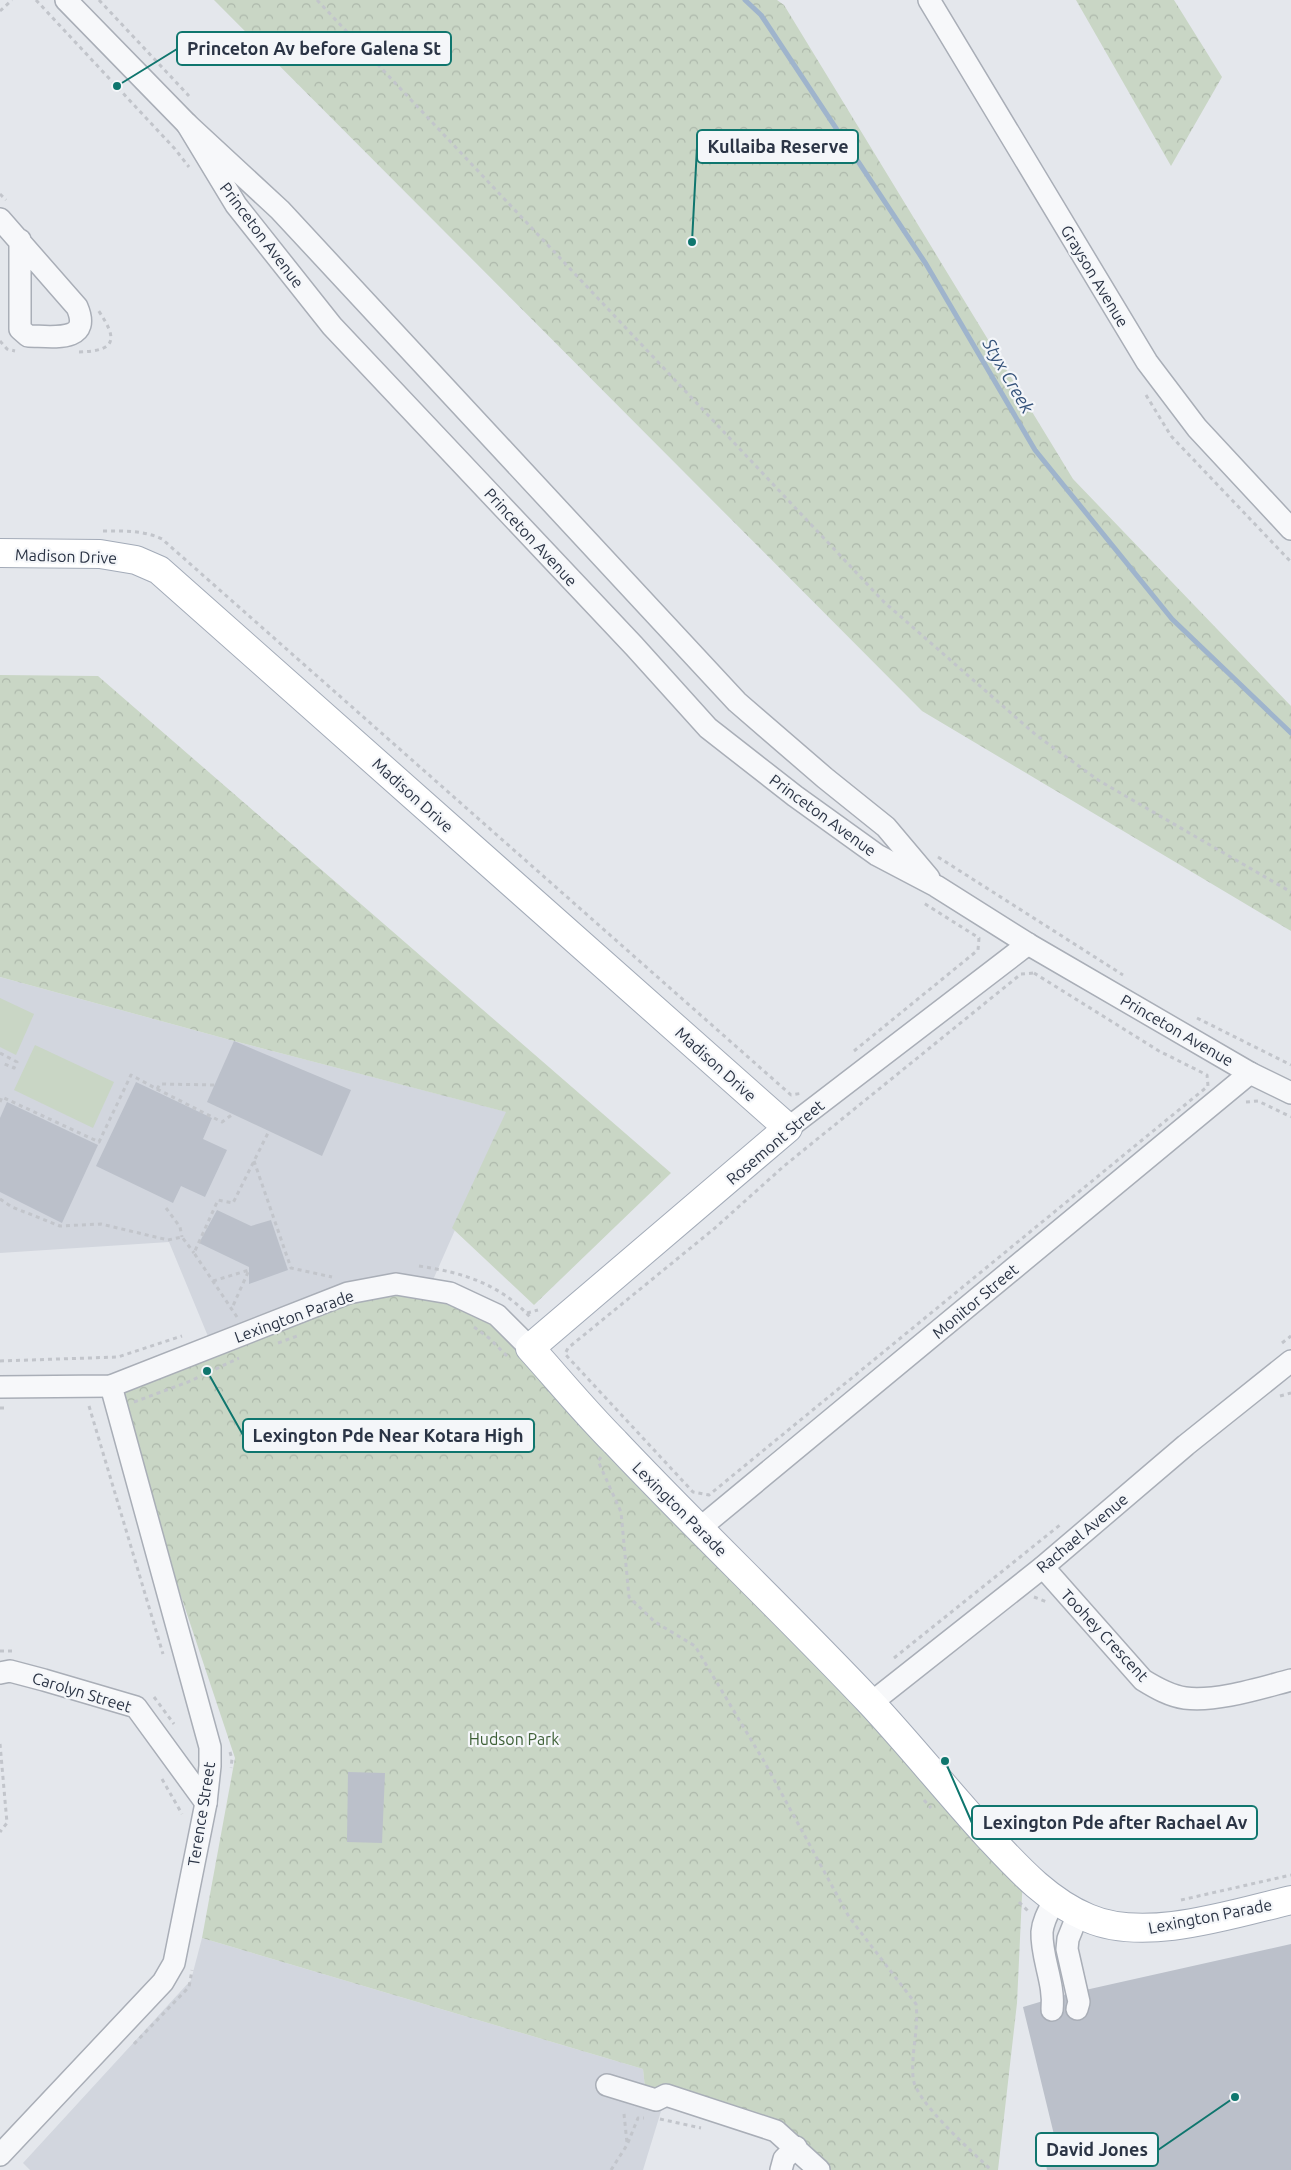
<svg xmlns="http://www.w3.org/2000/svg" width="1291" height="2170" font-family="Ubuntu,sans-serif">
<defs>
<pattern id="forest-crowns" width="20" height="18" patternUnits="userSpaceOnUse" patternTransform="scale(1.25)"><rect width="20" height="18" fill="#c9d6c5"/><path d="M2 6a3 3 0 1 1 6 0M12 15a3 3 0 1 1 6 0" fill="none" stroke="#adb8ab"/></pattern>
</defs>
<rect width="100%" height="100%" fill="#e4e7ec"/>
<g fill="#d2d6de">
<polygon points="0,977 234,1041 507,1112 429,1289 212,1346 169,1242 0,1253"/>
<polygon points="202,1938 643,2069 645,2088 666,2095 643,2170 30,2170 23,2163 191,1980"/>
</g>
<g fill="url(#forest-crowns)">
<polygon points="214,0 777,0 784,5 1073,479 1291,706 1291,931 922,711"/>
<polygon points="1076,0 1174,0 1222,77 1171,166"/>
<polygon points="0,675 98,676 671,1173 534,1305 452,1228 506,1112 234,1041 0,977"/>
<polygon points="396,1284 497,1315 1023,1874 1017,2003 998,2170 819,2170 796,2147 645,2088 643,2069 202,1938 235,1758 111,1386"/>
</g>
<g fill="#c9d6c5">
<polygon points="0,998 34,1014 16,1055 0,1047"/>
<polygon points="35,1045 114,1082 93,1128 14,1090"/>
</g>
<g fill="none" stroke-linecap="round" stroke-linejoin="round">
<polyline stroke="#9fb4cc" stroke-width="5" points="745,0 761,15 926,264 1035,450 1172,619 1291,733"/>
</g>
<g fill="#bbc0ca">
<polygon points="234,1041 351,1090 322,1156 207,1102"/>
<polygon points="136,1082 212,1118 203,1139 227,1150 205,1197 181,1186 173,1203 96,1166"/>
<polygon points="7,1102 98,1145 62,1223 0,1192 0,1118"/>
<polygon points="217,1210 251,1226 271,1220 288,1270 249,1284 249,1267 199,1243"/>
<polygon points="348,1772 385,1773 382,1843 347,1842"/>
<polygon points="1291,1944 1291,2170 1047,2170 1043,2147 1056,2143 1023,2007 1063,1995"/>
</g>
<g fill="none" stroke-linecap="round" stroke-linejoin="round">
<g stroke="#a9aeb7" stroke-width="24">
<g id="minor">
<polyline points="66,0 187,124 280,210 737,702 825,778 886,827 929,878"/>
<polyline points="929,0 1147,362 1197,428 1291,529"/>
<polyline points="187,124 236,205 332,326 634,646 708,728 795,796 877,855 936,886 1028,944 1250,1073 1291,1093"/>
<path d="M0 219 77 307C93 344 50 336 28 336L20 329V240"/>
<polyline points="788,1128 1028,944"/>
<polyline points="0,1387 111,1386 348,1293 396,1284 450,1293 497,1315 530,1348"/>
<polyline points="700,1528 1250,1073"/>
<path d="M1043 1567 1143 1680C1156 1688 1170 1696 1185 1698 1217 1702 1260 1688 1291 1680"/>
<polyline points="0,1673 10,1671 44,1680 136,1707 206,1803"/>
<polyline points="871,1703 1043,1567 1186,1445 1291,1361"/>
<polyline points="1077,2009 1079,2002 1067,1949 1068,1939 1078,1914"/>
<path d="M1052 2010C1055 1983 1041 1958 1042 1932 1043 1920 1050 1909 1055 1899"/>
<polyline points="607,2085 656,2100 666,2095 776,2131 819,2170"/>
<polyline points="0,2155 163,1982 174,1963 206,1803 210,1766 210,1747 111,1386"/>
<polyline points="781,2170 784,2159 796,2147"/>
</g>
</g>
<g stroke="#a3abb8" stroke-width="30">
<path id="major" d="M0 553 100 554 136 560 159 570 788 1128 530 1348C558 1379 585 1412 615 1442 698 1530 787 1614 870 1702 910 1745 947 1791 987 1835 1017 1867 1047 1901 1088 1918 1145 1943 1232 1914 1291 1900"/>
</g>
<g stroke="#c2c5cb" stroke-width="3" stroke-dasharray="4 4" stroke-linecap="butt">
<polyline points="36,0 175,149 189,167"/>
<polyline points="99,0 189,96"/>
<polyline points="317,0 884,602 1036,735 1098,780 1291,892"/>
<polyline points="0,11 12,0"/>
<polyline points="0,194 6,200"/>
<polyline points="0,341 7,349 15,351"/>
<path d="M79 352C117 351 118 339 98 310"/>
<polyline points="1146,395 1171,436 1291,562"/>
<path d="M103 531C124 531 143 530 162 539L791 1095 803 1093"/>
<polyline points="938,857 1123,975"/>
<polygon points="1034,973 1159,1051 1207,1075 1208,1086 709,1495 693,1492 565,1354 568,1348 715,1228 784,1166 1021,974"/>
<polyline points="1197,1018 1291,1065"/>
<polyline points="854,1051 978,950 979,938 922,902"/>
<polyline points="0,1053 17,1062 14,1068 2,1063"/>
<polyline points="157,1089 222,1122 233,1114"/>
<polyline points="0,1102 2,1097 99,1142 131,1075 157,1089 160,1084 215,1085"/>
<polyline points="1246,1102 1258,1101 1291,1117"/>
<polyline points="254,1161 291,1268 332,1277"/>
<polyline points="0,1199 12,1207 60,1226 101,1224 168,1240 182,1237 194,1253"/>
<polyline points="166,1208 180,1227 182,1237"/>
<path d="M419 1266C465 1273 500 1284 532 1319"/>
<polyline points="213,1281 249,1270 232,1308"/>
<polyline points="527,1313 538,1310"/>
<polyline points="237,1317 194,1253 218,1200 233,1203 269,1131"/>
<polyline points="474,1327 489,1338 510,1359"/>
<polyline points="278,1343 300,1335"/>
<polyline points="1282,1343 1291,1336"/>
<polyline points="0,1361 118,1357 182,1336"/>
<polyline points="1280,1396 1291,1393"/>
<polyline points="134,1402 188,1382 239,1358"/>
<polyline points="89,1406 163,1654"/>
<polyline points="0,1408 7,1408"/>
<path d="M601 1457 598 1461 621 1512 629 1597 655 1622 695 1646 765 1763 849 1917 916 2004C919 2029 911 2052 913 2077 914 2101 972 2151 991 2170"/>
<polyline points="1034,1597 1047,1602"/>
<polyline points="0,1651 12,1651"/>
<polyline points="894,1658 1060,1525"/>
<polyline points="154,1697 174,1724"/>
<polyline points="0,1744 7,1823 0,1832"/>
<polyline points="230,1752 232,1759 231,1768"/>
<polyline points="162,1779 182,1814"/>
<polyline points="924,1800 931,1808"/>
<polyline points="1181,1900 1291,1875"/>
<polyline points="1019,1902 1029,1912"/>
<polyline points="134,2044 189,1987 192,1970"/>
<polyline points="624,2114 627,2143"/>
<polyline points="660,2119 701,2128"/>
<polyline points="611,2170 627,2145 638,2118 644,2118"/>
</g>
<use href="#minor" stroke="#f7f8fa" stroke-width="21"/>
<use href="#major" stroke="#fff" stroke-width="28"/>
</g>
<g text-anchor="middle" stroke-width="4.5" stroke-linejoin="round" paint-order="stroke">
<g font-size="16" fill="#2b3445" stroke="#f4f6f9">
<text transform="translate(262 235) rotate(53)" y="6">Princeton Avenue</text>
<text transform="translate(1095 276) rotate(59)" y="6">Grayson Avenue</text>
<text transform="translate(531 537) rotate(47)" y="6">Princeton Avenue</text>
<text transform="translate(66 556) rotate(2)" y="6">Madison Drive</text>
<text transform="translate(413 795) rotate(42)" y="6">Madison Drive</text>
<text transform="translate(823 815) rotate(36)" y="6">Princeton Avenue</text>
<text transform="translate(1177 1030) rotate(30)" y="6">Princeton Avenue</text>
<text transform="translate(716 1064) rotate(42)" y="6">Madison Drive</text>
<text transform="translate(775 1142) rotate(-40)" y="6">Rosemont Street</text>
<text transform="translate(975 1301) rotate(-40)" y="6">Monitor Street</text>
<text transform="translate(294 1316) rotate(-20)" y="6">Lexington Parade</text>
<text transform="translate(680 1509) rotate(45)" y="6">Lexington Parade</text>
<text transform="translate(1082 1533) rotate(-40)" y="6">Rachael Avenue</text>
<text transform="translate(1105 1635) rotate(47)" y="6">Toohey Crescent</text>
<text transform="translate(82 1692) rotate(17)" y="6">Carolyn Street</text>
<text transform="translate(201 1814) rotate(-81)" y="6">Terence Street</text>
<text transform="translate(1210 1916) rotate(-11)" y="6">Lexington Parade</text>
</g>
<g font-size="16" fill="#3f6138" stroke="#f4f6f9">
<text x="514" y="1745">Hudson Park</text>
</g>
<g font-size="18" font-style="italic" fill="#34527a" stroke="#f4f6f9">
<text transform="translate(1008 376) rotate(60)" y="6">Styx Creek</text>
</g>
</g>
<path fill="none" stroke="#0f766e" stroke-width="2" d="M117 86L177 49M692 242L697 147M207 1371L243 1435M945 1761L972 1823M1235 2097L1158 2150"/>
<g fill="#0f766e" stroke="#f4f6f9" stroke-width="2">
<circle cx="117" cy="86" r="5"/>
<circle cx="692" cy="242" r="5"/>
<circle cx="207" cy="1371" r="5"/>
<circle cx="945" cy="1761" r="5"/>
<circle cx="1235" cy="2097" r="5"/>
</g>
<g fill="#f4f6f9" stroke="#0f766e" stroke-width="2">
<rect x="177" y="32" width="274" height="33" rx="5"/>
<rect x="697" y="130" width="161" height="33" rx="5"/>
<rect x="243" y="1419" width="291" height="33" rx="5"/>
<rect x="972" y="1806" width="285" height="33" rx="5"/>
<rect x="1036" y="2133" width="122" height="33" rx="5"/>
</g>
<g font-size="18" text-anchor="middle" font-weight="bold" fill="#2b3445">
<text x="314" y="55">Princeton Av before Galena St</text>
<text x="778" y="153">Kullaiba Reserve</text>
<text x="388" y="1442">Lexington Pde Near Kotara High</text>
<text x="1115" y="1829">Lexington Pde after Rachael Av</text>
<text x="1097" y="2156">David Jones</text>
</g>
</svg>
